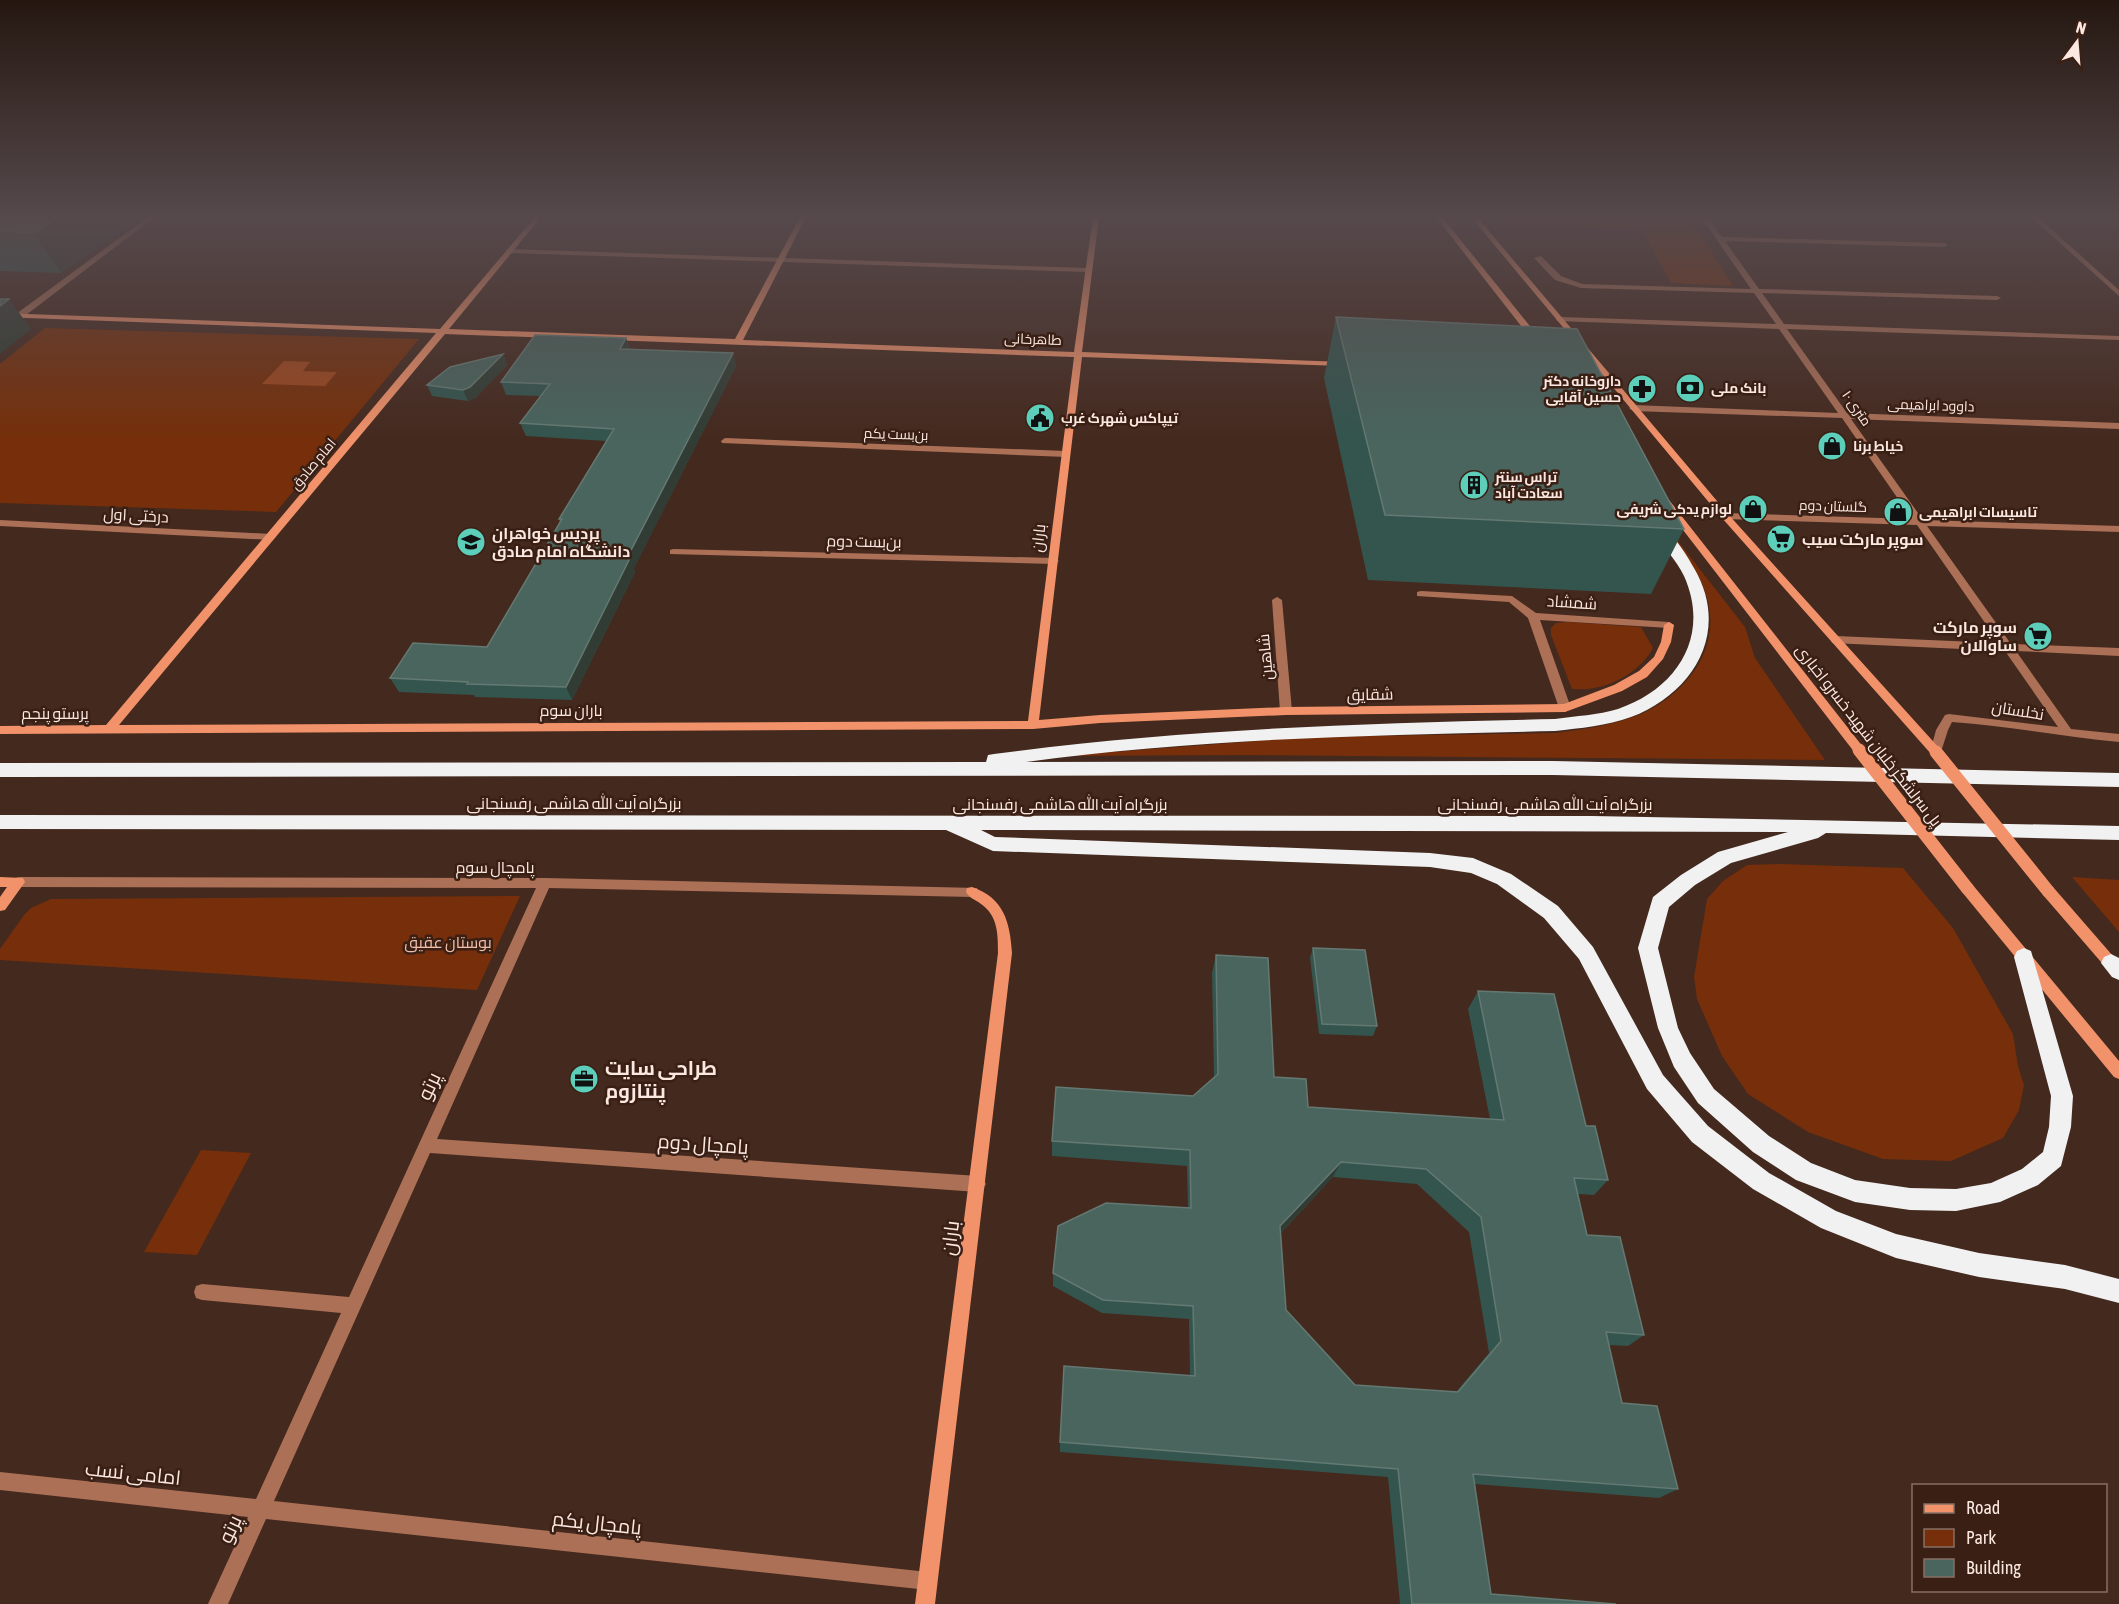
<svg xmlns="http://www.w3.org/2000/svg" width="2119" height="1604" font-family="'Asap Condensed',Cairo,sans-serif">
<rect width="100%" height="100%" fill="#44291e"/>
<g fill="#762f0a">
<polygon points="1498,217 1690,217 1733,286 1671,283 1641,229 1506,224"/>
<polygon points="45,328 419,339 276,512 0,503 0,364"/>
<path d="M1652 508 1745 627 1755 658 1825 760 1249 755 1061 756 1306 737 1556 733C1584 729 1614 725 1641 714 1686 694 1722 649 1707 598 1698 565 1671 536 1652 508Z"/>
<path d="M1568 622 1641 627 1653 648C1637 676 1603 692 1572 689L1551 635V628L1556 623Z"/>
<polygon points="1780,864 1903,868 1953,928 2013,1034 2018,1066 2024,1085 2019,1110 2003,1138 1951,1161 1883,1159 1808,1132 1748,1094 1722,1056 1697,999 1694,977 1707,899 1723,881 1747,865"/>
<polygon points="2072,877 2119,880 2119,932"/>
<polygon points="520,896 477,990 0,960 0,949 24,915 31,908 51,899"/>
<polygon points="201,1150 251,1153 197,1255 144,1252"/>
</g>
<polygon fill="#9f471d" points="284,361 310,362 303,371 337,372 325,386 262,384"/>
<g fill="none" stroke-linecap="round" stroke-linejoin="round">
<g fill="#ac7057" fill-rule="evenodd">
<polygon points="148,217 155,217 22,318 16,318 16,314"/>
<path d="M1701 217H1707L1722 237 1944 243 1948 245 1944 247 1725 241 1759 289 1997 296 2001 298 1997 300 1762 293 1784 324 2119 336V340L1787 329 1847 413 2119 423V429L1851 419 1923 520 2119 526V532L1927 526 2011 644 2119 648V656L2016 651 2071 729 2119 734V742C2063 737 2009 726 1952 722L1948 730 1940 755H1932L1930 752 1936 730 1945 715 1949 714 2058 727 2005 651 1832 643 1831 640 1836 636 1999 643 1917 525 1725 519 1720 516 1725 513 1912 519 1842 418 1633 411 1629 408 1633 405 1838 413 1779 329 1557 321 1556 319 1560 317 1776 324 1754 293 1581 288 1555 280 1534 258 1541 256 1561 276 1582 284 1751 289Z"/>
<polygon points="2031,217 2038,217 2119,290 2119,296"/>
<polygon points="507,249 1088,268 1092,270 1088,272 510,253 506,251"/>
<polygon points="725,438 1066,451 1070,454 1066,457 722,443 721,441"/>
<polygon points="0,520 271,534 276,537 271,540 0,526"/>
<polygon points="673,549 1054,558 1059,561 1054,564 670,554 670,550"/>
<polygon points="1421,591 1512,596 1536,613 1669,622 1674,625 1669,628 1540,620 1571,708 1565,712 1559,708 1528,618 1509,602 1417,596 1417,592"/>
<polygon points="1277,597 1282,600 1292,711 1286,715 1280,711 1272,600"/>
<polygon points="19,877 545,878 977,888 978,892 977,896 972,897 549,888 437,1139 978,1176 983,1179 986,1184 983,1189 978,1192 430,1153 274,1501 928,1572 935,1574 937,1581 935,1588 928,1590 266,1519 228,1604 208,1604 248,1517 0,1490 0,1472 256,1499 341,1313 202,1300 196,1298 194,1292 196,1286 202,1284 349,1297 536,888 19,887 15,886 13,882 15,878"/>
</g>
<g fill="#f2926a" fill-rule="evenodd">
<path d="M535 217H541L449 329 735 339 800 217H806L743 340 1074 352 1093 217H1099L1082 352 1344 362 1345 364 1341 366 1082 357 1039 720 1100 715 1286 707 1564 704 1614 685 1639 671 1654 657 1661 642 1664 625 1669 622 1674 625 1671 642 1663 659 1647 677 1622 691 1565 712 1286 715 1100 723 1033 729 0 734V726L106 725 436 333 0 317V313L440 329ZM445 334 1074 357 1028 721 119 725Z"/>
<polygon points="1436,217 1442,217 1538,336 1538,340 1532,340"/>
<polygon points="1471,217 1477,217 1728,514 1940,749 1942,752 1940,755 1932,755 1722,518"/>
<polygon points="1666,499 1669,500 1863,747 1865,750 1863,753 1855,753 1663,504 1663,500"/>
<polygon points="0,877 23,878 25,882 5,910 0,911 0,897 7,887 0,887"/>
<polygon points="1967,883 1972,884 2119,1061 2119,1079 2114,1077 1962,892 1961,888 1962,884"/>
<polygon points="2048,886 2053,887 2119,963 2119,979 2114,977 2043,895 2042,891 2043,887"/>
<path d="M972 887C1004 898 1010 922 1012 953L935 1604H915L998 953C998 934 998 916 981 904 976 900 969 898 966 892L967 888Z"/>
</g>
<g fill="#f1f1f1" fill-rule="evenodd">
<path d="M1660 527C1671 529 1688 557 1694 568 1731 631 1694 693 1631 717 1607 726 1580 728 1555 731 1378 735 1201 738 1026 762L1553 761 2119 773V787L1553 775 0 777V763L986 762 988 755 994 754C1180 729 1367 723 1555 719 1576 716 1598 715 1618 709 1677 689 1711 636 1684 576 1676 560 1663 546 1653 531Z"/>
<polygon points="0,815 1592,816 2119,826 2119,840 1826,833 1818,838 1731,863 1695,885 1669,907 1658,948 1678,1028 1690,1053 1714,1089 1769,1136 1811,1163 1855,1180 1910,1188 1956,1189 1991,1183 2022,1169 2043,1152 2049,1127 2051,1096 2014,957 2017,951 2024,948 2031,951 2073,1096 2071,1127 2061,1166 2038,1185 2000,1202 1956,1211 1910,1210 1855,1202 1796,1180 1753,1152 1698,1103 1674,1067 1658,1028 1638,948 1653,897 1681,875 1718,852 1788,832 981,830 995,837 1430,853 1473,858 1511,874 1558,906 1593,947 1663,1075 1708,1126 1769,1173 1836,1211 1896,1234 1979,1253 2065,1265 2119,1279 2119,1303 2065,1289 1979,1277 1896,1258 1821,1228 1753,1189 1692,1142 1647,1089 1579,959 1544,918 1497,884 1471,873 1430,867 993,851 946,830 0,829"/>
<polygon points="2111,954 2119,958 2119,980 2112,977 2101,963 2104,957"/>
</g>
<g stroke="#f2926a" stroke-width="13">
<polyline points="1859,750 1967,888"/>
<polyline points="1936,752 2048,891"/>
</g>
</g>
<g fill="#33554e" fill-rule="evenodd">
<polygon points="0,217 129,217 133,223 61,273 0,271"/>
<polygon points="1336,317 1684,529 1651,594 1368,580 1324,378"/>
<polygon points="626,338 630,349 733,353 736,366 634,568 635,572 572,700 475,697 474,695 399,692 390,678 487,647 560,523 559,519 606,441 526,436 520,423 540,396 506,395 501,382"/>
<polygon points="503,354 507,365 475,398 468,401 432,396 427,385"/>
<polygon points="1313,948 1377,1026 1373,1036 1319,1034 1310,958"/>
<path d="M1216 955 1274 1077 1308 1107 1490 1119 1468 1009 1478 991 1586 1126 1608 1180 1594 1195 1578 1194 1587 1235 1644 1335 1628 1346 1609 1345 1622 1403 1678 1489 1659 1498 1475 1484 1491 1594 1616 1604H1400L1388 1477 1060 1452V1442L1190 1375 1189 1319 1102 1313 1053 1286V1273L1188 1208 1187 1166 1052 1156V1141L1193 1096 1214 1077 1212 973ZM1333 1177 1417 1184 1469 1232 1489 1353 1456 1392 1355 1385 1286 1310 1281 1233Z"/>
</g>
<g fill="#313d34">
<polygon points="59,217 129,217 133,223 61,273 34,233"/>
<polygon points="9,299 31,329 0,354 0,306"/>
<polygon points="626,338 630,351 620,349"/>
<polygon points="733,353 736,366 634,568 635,572 572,700 566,687 627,558"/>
<polygon points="503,354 507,365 475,398 468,401 463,390"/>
<polygon points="1341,1162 1333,1177 1274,1240 1280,1226"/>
</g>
<g fill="#49655e" stroke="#647972" stroke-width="1.5" fill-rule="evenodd">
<polygon points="0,217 59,217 34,233 0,231"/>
<polygon points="0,299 9,299 0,306"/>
<polygon points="1336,317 1577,329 1684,529 1385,515"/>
<polygon points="535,335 626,338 620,349 733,353 627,558 630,558 566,687 467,684 468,682 390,678 413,643 487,647 562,519 559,519 614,429 520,423 550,384 501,382"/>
<polygon points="503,354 470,387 463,390 427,385 450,367"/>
<polygon points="1313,948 1365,950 1377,1026 1322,1024"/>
<path d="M1216 955 1268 958 1274 1077 1306 1079 1308 1107 1504 1120 1478 991 1554 994 1586 1126H1595L1608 1180 1574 1178 1587 1235 1620 1237 1644 1335 1606 1332 1622 1403 1657 1406 1678 1489 1473 1474 1491 1594 1616 1604H1412L1398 1469 1060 1442 1064 1366 1195 1376 1193 1306 1103 1300 1053 1273 1058 1226 1106 1203 1191 1208 1190 1150 1052 1141 1056 1087 1193 1096 1218 1074ZM1341 1162 1426 1169 1481 1217 1501 1341 1458 1392 1355 1385 1286 1310 1280 1226Z"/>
</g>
<linearGradient id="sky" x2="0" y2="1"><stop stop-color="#251710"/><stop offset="0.49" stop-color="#56494c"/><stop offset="1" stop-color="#56494c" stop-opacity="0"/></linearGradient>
<rect width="2119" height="441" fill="url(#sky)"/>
<defs>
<g id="bank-disc" transform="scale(1.5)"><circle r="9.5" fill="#5cceba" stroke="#3a1f14"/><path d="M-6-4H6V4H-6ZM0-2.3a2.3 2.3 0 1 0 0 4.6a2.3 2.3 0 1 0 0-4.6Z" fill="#111"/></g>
<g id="pharmacy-disc" transform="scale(1.5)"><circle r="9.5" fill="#5cceba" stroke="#3a1f14"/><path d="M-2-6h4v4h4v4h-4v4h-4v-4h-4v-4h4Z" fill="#111"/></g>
<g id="civic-disc" transform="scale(1.5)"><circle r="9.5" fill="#5cceba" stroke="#3a1f14"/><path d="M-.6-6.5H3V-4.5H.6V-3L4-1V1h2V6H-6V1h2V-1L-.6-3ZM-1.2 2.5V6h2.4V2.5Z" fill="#111"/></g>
<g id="shop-disc" transform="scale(1.5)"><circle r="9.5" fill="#5cceba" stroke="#3a1f14"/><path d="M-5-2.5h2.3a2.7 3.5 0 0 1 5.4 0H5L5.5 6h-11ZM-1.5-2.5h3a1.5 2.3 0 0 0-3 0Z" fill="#111"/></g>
<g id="building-disc" transform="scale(1.5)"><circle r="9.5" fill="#5cceba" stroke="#3a1f14"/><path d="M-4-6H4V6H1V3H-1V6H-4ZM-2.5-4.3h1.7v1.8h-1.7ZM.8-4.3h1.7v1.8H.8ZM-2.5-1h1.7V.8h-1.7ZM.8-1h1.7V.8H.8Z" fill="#111"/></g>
<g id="supermarket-disc" transform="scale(1.5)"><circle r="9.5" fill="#5cceba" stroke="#3a1f14"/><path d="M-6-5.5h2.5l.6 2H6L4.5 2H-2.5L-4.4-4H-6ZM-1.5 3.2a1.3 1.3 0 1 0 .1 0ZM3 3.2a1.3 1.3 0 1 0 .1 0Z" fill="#111"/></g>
<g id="university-disc" transform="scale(1.5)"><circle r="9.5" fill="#5cceba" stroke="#3a1f14"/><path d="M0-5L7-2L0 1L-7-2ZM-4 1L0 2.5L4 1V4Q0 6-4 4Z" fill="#111"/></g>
<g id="office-disc" transform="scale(1.5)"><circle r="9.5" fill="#5cceba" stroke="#3a1f14"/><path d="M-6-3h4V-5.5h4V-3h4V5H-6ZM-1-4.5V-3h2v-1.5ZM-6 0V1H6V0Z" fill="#111"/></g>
</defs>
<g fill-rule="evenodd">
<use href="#bank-disc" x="1690" y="388"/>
<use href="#pharmacy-disc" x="1642" y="389"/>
<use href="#civic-disc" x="1040" y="418"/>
<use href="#shop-disc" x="1832" y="446"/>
<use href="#building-disc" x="1474" y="485"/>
<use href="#shop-disc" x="1753" y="509"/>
<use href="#shop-disc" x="1898" y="512"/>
<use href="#supermarket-disc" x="1781" y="539"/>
<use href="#university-disc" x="471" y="542"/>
<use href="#supermarket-disc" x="2038" y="636"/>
<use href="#office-disc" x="584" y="1079"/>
</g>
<g text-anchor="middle" stroke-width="5" stroke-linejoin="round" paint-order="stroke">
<g font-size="14" fill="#fbe8e1" stroke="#3a1f14">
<text transform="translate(1033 339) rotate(2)" y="5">طاهرخانی</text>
<text transform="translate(1931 405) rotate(2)" y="5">داوود ابراهیمی</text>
<text transform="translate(1857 408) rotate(55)" y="5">۱۰ متری</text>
<text transform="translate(896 434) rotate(2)" y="5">بن‌بست یکم</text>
<text transform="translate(313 464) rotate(-50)" y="5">امام صادق</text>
<text transform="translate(1833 506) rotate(2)" y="5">گلستان دوم</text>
</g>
<g font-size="14" font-weight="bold" fill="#fbe8e1" stroke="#3a1f14" text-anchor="start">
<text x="1621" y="386" text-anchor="end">داروخانه دکتر<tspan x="1621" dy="16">حسین آقایی</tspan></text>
<text x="1711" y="393">بانک ملی</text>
<text x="1061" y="423">تیپاکس شهرک غرب</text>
<text x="1853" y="451">خیاط برنا</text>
<text x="1495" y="482">تراس سنتر<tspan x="1495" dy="16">سعادت آباد</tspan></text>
<text x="1732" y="514" text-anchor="end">لوازم یدکی شریفی</text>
<text x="1919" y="517">تاسیسات ابراهیمی</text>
</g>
<g font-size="16" fill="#fbe8e1" stroke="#3a1f14">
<text transform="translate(136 515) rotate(3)" y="6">درختی اول</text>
<text transform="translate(1038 538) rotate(-84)" y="6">باران</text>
<text transform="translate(864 541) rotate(1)" y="6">بن‌بست دوم</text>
<text transform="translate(1572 602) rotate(4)" y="6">شمشاد</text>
<text transform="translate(1265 657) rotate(-95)" y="6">شاهین</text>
<text transform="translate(1370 694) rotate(-1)" y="6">شقایق</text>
<text x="571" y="716">باران سوم</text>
<text transform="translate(2018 710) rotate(9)" y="6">نخلستان</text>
<text x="55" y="719">پرستو پنجم</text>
<text transform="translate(1869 735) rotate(52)" y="6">پل سرلشکر خلبان شهید خسرو اخباری</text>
<text x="574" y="809">بزرگراه آیت الله هاشمی رفسنجانی</text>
<text x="1060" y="810">بزرگراه آیت الله هاشمی رفسنجانی</text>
<text x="1545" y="810">بزرگراه آیت الله هاشمی رفسنجانی</text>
<text x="495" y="873">پامچال سوم</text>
</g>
<g font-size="16" font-weight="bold" fill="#fbe8e1" stroke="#3a1f14" text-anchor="start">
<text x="492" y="539">پردیس خواهران<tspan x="492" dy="18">دانشگاه امام صادق</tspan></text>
<text x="1802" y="545">سوپر مارکت سیب</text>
<text x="2017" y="633" text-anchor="end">سوپر مارکت<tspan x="2017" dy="18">ساوالان</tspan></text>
</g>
<g font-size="16" fill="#f0bfab" stroke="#3a1f14">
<text x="448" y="948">بوستان عقیق</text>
</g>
<g font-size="20" font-weight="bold" fill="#fbe8e1" stroke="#3a1f14" text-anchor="start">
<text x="605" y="1075">طراحی سایت<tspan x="605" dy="23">پنتازوم</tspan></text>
</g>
<g font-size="20" fill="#fbe8e1" stroke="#3a1f14">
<text transform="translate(429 1086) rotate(-65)" y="7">پرتو</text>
<text transform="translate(703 1144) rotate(4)" y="7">پامچال دوم</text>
<text transform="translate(950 1238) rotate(-83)" y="7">باران</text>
<text transform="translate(133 1473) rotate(6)" y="7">امامی نسب</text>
<text transform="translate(597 1523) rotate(6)" y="7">پامچال یکم</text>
<text transform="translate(230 1529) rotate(-65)" y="7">پرتو</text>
</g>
</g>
<rect x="1912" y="1484" width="195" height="108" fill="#3a1f14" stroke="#876f66" stroke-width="1.5"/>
<rect x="1924" y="1504" width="30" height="9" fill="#f2926a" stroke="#876f66" stroke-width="1.5"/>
<text x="1966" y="1514" font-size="18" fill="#fbe8e1">Road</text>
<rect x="1924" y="1529" width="30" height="18" fill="#762f0a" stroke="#876f66" stroke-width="1.5"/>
<text x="1966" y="1544" font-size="18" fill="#fbe8e1">Park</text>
<rect x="1924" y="1559" width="30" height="18" fill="#49655e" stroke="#876f66" stroke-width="1.5"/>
<text x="1966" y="1574" font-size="18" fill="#fbe8e1">Building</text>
<g transform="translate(2077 42) rotate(16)" stroke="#3a1f14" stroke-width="4.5" paint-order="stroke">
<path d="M0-4.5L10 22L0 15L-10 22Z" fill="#fbe8e1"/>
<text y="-9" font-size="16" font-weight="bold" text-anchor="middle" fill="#fbe8e1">N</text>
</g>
</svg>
